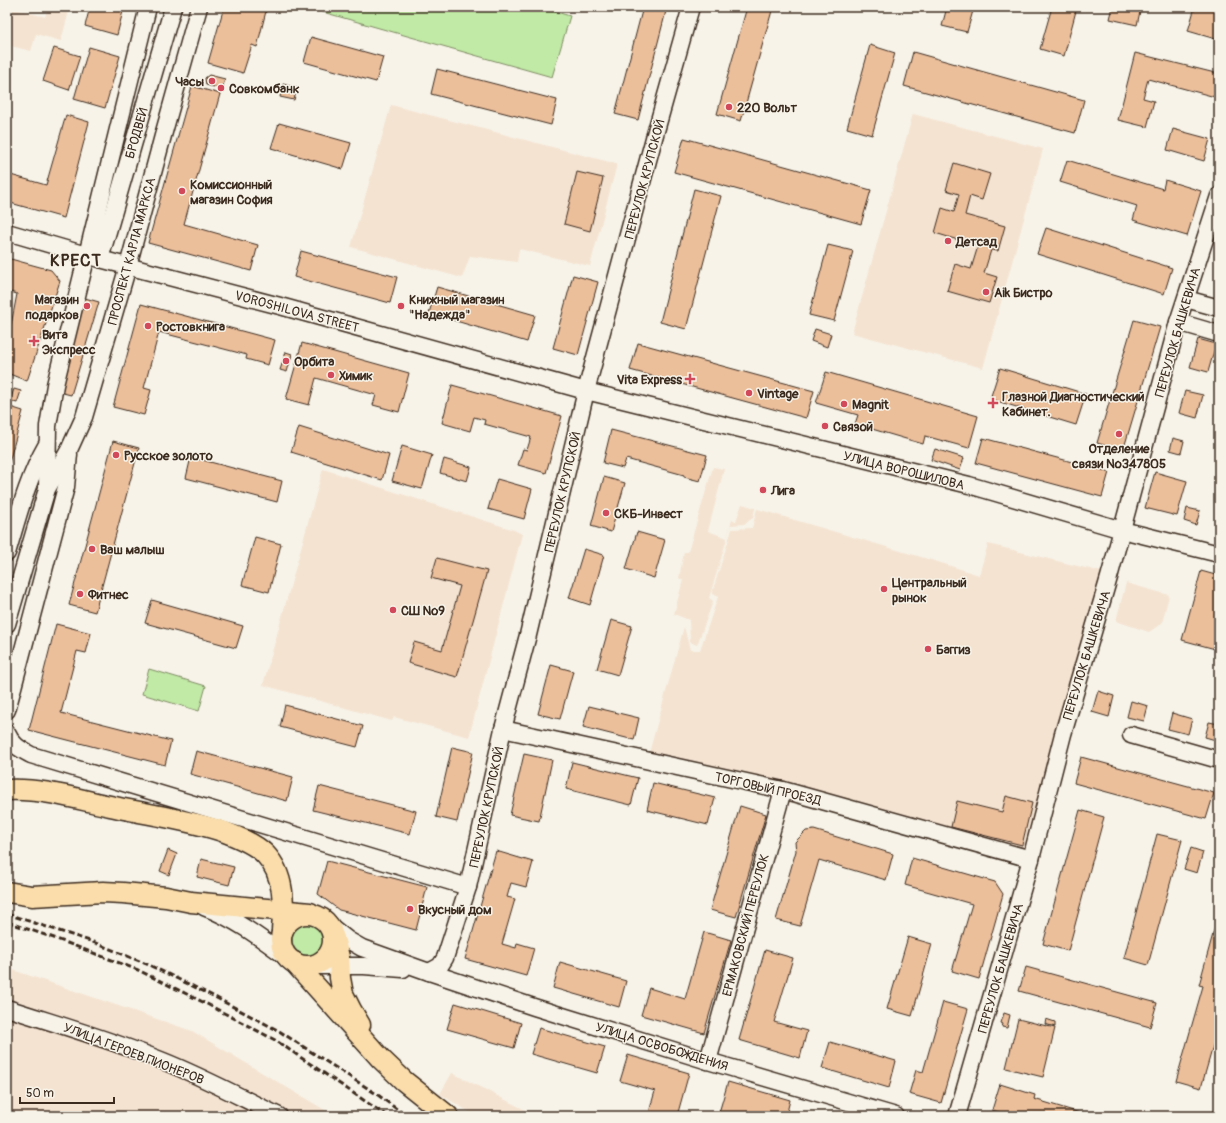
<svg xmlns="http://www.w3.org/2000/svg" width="1226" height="1123" font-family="Pangolin,sans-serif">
<rect width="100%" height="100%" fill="#f7f3e8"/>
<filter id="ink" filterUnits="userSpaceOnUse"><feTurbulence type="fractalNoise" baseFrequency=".025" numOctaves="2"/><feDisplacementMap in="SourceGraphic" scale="8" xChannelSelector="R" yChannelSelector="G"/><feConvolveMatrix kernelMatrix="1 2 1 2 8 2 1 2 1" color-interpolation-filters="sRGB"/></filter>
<g filter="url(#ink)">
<g fill="#f4e3d1">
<polygon points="7,7 45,17 48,7 70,7 61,41 36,34 31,51 7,45"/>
<polygon points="391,105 617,164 590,266 519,249 517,262 470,256 462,278 351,247"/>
<polygon points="913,114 1043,149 983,368 852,333"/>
<polygon points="713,467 724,469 708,531 727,538 732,520 736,521 742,504 755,508 753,518 744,524 731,525 709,598 713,601 697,645 690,642 689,620 674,614 683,580 679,578 684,552 688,552"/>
<polygon points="323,469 514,530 522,534 469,737 394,717 392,721 263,685"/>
<polygon points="757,509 938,562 979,575 988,544 1110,574 1031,859 649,753 684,627 690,650 700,650 718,597 712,593 732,529 752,528"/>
<polygon points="1126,583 1169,595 1162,623 1149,632 1116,621"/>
<polygon points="7,968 192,1031 335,1116 7,1116"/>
<polygon points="452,1073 537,1116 476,1116 440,1094"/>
</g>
<g fill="#c1eaa6" stroke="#7e8a62">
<polygon points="305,7 540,7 570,16 552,77"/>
<polygon points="149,669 206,686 199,711 142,694"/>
<circle cx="309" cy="939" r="17"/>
</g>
<g fill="#ecbf9b" stroke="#3b2a1e">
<polygon points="90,7 124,7 117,35 85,26"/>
<polygon points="224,7 267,7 257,47 252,45 243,73 208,63"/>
<polygon points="643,7 667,7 638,120 615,114"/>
<polygon points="747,7 773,7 741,121 717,114"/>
<polygon points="947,7 974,7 967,32 942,26"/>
<polygon points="1052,7 1077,7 1064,56 1040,49"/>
<polygon points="1113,7 1141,7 1137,25 1110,19"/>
<polygon points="1195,7 1219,7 1219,40 1188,31"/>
<polygon points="311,37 383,57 376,82 304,62"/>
<polygon points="870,45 895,53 872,135 847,128"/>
<polygon points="89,47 120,56 105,108 74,99"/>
<polygon points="54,48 80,56 69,90 43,81"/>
<polygon points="913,52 1084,100 1075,133 904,86"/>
<polygon points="1135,53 1219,74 1219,98 1148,79 1143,98 1154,101 1147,127 1118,120"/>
<polygon points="437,69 557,100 551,125 431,94"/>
<polygon points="209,75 225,79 222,89 206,85 205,78"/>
<polygon points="283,84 297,88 294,100 280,97"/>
<polygon points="192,86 220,94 184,224 258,245 251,271 148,243"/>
<polygon points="66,115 89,122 64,218 7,202 7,174 46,185"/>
<polygon points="279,123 351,143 343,169 271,148"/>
<polygon points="1173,129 1210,139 1204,161 1167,150"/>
<polygon points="684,138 871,190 861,224 674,172"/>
<polygon points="1067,160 1163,189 1165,180 1201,191 1187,236 1133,220 1137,206 1060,182"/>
<polygon points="954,163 990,174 982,200 970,196 965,215 1005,226 998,251 991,250 984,273 997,277 989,303 947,291 955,264 971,269 978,246 935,233 942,208 954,212 959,194 946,190"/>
<polygon points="577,172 603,178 590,231 564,224"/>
<polygon points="694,189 721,196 686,329 660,322"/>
<polygon points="1046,228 1172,268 1164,294 1037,254"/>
<polygon points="828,245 853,251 834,321 809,315"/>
<polygon points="301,251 397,277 390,303 294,277"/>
<polygon points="7,258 51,270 60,281 27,381 7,373 7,337 12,320 17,294 7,291"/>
<polygon points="573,275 598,282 578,355 553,348"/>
<polygon points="437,287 535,315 527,342 429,313"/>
<polygon points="85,298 99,302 71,395 59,392"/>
<polygon points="141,304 275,340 268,365 246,359 247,355 159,332 144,388 151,390 144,415 113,407"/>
<polygon points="1134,320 1160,327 1123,451 1097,443"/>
<polygon points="815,329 831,334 827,347 811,341"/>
<polygon points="1198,339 1216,344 1208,372 1190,367"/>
<polygon points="302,343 409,373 399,412 373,405 376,395 316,378 309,405 286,399"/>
<polygon points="638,343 814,391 806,418 630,370"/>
<polygon points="286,352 292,354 287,372 280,370"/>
<polygon points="1000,368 1086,394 1076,425 990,399"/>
<polygon points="826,372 978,416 969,448 925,436 923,444 855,424 858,415 816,403"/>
<polygon points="452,385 562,416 546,473 518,465 523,449 527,450 531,437 484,424 485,420 474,417 470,431 442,423"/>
<polygon points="14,389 21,391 17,403 10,401"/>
<polygon points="1185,391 1203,395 1197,418 1179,413"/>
<polygon points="7,406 23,411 7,470"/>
<polygon points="299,427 389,455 382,480 291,452"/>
<polygon points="611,430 707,455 700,481 684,477 684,475 626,459 623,468 603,463"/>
<polygon points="983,438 1109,472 1102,497 976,463"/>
<polygon points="1173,438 1184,441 1181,453 1170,450"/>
<polygon points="113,441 139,448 95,612 69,605"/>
<polygon points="402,446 432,455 422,489 392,481"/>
<polygon points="935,449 964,458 960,470 931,460"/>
<polygon points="191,457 282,481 277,502 186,478"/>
<polygon points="444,459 471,467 467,481 440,473"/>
<polygon points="1155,472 1187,481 1177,516 1145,508"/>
<polygon points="604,477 625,483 611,532 591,526"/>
<polygon points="497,479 532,489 524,519 488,509"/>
<polygon points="1187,508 1200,511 1196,525 1184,521"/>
<polygon points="637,532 665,540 654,578 626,569"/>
<polygon points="255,537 281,544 269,592 242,585"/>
<polygon points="584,549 604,555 590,605 569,598"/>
<polygon points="437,558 487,571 457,677 408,663 414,642 442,650 460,586 431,578"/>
<polygon points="1201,571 1219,576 1219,650 1182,640"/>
<polygon points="152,600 243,626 236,648 145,623"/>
<polygon points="611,620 632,626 618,675 597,669"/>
<polygon points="56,624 91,633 86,653 77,651 61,713 171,741 165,765 29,730"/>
<polygon points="551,665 573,671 560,719 538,714"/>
<polygon points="1098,691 1114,696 1109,717 1092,712"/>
<polygon points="1131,701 1148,706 1144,721 1127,717"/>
<polygon points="285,705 363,726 357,747 280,727"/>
<polygon points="589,706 639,718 634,740 583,727"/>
<polygon points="1172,713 1192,719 1188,734 1168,729"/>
<polygon points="1209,722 1219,724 1219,741 1205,737"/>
<polygon points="452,747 473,752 457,822 436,817"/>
<polygon points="196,751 293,777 287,801 190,774"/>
<polygon points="524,754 552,760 539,821 510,815"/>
<polygon points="1081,757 1214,793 1206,819 1074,783"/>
<polygon points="572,762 638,778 631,805 566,789"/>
<polygon points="653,783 715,798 708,825 647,810"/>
<polygon points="319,786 416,811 410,834 313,810"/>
<polygon points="1006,796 1032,803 1022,845 951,827 957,801 1002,812"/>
<polygon points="740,806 766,814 736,917 710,910"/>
<polygon points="1080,810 1104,817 1068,951 1043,944"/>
<polygon points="814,830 893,854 886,880 819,860 800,926 776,920 796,851 795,842 806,831"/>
<polygon points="1157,834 1182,840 1148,965 1124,958"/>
<polygon points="1191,848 1203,852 1197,873 1184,869"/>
<polygon points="168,850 177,854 169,875 160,871"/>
<polygon points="496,851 533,862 526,887 511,883 507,897 515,899 502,944 516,948 517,943 534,948 526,976 465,959"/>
<polygon points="912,858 995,882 1003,894 979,979 952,971 972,904 905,885"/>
<polygon points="201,859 234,867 229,885 197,877"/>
<polygon points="327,861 427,887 416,930 339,910 318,894"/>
<polygon points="1219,912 1219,1025 1201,1088 1176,1081 1203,986 1199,985"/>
<polygon points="704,932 731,940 704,1033 641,1015 649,988 685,999"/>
<polygon points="908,937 932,944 912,1016 887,1009"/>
<polygon points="765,950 793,958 774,1022 807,1031 800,1058 739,1040"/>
<polygon points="560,962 626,981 619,1007 553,988"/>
<polygon points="1026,967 1157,1003 1150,1027 1019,991"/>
<polygon points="943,1002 968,1009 941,1103 909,1094 916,1070 923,1072"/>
<polygon points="455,1003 521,1023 514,1048 447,1029"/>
<polygon points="1004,1013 1010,1015 1007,1028 1002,1027 1003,1024 1001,1023"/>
<polygon points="1018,1019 1055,1028 1043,1077 1006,1068"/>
<polygon points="1046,1019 1055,1022 1055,1027 1045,1024"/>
<polygon points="539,1028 605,1047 597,1073 531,1054"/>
<polygon points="830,1042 896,1061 889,1088 822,1068"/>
<polygon points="628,1055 689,1073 677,1116 648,1116 655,1091 620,1081"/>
<polygon points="728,1082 790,1100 786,1116 718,1116"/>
<polygon points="1000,1084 1035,1095 1034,1099 1090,1116 1013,1116 992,1110"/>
</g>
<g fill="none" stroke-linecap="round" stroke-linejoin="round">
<g stroke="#3b2a1e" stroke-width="19">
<g id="minor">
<polyline points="7,232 100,259 280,306 586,391 969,485 1122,530 1219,554"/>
<polyline points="100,259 173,7"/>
<polyline points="1186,299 1219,308"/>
<polyline points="1178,322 1219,334"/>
<polyline points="47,488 48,426 55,385 148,7"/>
<path d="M7 553C18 517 27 479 46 446"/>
<polyline points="7,624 47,489 69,450 84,417 128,266 164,132 199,7"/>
<polyline points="7,710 66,487 69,454"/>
<polyline points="503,729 783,790 1031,859"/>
<path d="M7 733C12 745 20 749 31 755L468 887"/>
<polyline points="1131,735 1219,760"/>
<path d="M204 907C236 919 262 939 289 959"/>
<polyline points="329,925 348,940 362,948 429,972 534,1007 708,1061 896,1116"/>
<polyline points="307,966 364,966 403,969"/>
<polyline points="429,972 440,966 445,958 468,887 503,729 528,635 586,391 654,138 691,7"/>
<path d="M7 1008C59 1025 112 1040 163 1061 203 1077 240 1097 279 1116"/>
<polyline points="708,1061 783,790"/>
<polyline points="957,1116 1031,859 1063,734 1110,574 1178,322 1219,196"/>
</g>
</g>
<g stroke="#3b2a1e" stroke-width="23">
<g id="major">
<path d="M7 790C43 788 80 800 115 807 151 815 190 820 225 832 238 837 255 844 265 854 285 875 284 904 282 931"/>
<polyline points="7,892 32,896 103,892 123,893 166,897 191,902 310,913"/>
<circle cx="307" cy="940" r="26"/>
<polyline points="334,938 339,957 340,978 343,994 351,1010 360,1025"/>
<polyline points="294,962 381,1059 404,1081 448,1116"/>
</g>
</g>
<use href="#minor" stroke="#f7f3e8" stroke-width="16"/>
<use href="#major" stroke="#faddab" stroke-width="20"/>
<g stroke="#3b2a1e" stroke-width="3" stroke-dasharray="6 3" stroke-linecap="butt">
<polyline points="7,914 93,942 149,965 209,994 279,1031 378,1095 406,1116"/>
<polyline points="7,922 54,938 138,970 207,1004 275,1040 387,1116"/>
</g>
</g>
</g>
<g fill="#d1495b" stroke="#f7f3e8" stroke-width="1.5">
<circle cx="212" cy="81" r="4"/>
<circle cx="221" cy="88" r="4"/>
<circle cx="729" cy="107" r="4"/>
<circle cx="182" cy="191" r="4"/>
<circle cx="948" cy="241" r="4"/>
<circle cx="986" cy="292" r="4"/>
<circle cx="87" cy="306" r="4"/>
<circle cx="401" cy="306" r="4"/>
<circle cx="148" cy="326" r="4"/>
<path d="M32 335h4v4h4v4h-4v4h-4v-4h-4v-4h4z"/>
<circle cx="286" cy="361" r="4"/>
<circle cx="331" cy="375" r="4"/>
<path d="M688 373h4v4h4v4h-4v4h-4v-4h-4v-4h4z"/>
<circle cx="749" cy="393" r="4"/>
<path d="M991 397h4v4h4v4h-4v4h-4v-4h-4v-4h4z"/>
<circle cx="844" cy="404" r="4"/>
<circle cx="825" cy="426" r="4"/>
<circle cx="1119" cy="434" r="4"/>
<circle cx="116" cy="455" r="4"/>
<circle cx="763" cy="490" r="4"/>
<circle cx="606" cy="513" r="4"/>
<circle cx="92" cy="549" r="4"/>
<circle cx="884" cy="589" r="4"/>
<circle cx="80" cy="594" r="4"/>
<circle cx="393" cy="610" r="4"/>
<circle cx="928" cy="649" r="4"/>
<circle cx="410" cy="909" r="4"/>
</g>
<g text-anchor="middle" stroke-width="3" stroke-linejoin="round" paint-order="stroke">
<g font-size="13" font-weight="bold" fill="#3b2a1e" stroke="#f7f3e8" text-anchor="start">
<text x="204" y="86" text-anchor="end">Часы</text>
<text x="229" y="93">Совкомбанк</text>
<text x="737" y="112">220 Вольт</text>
<text x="190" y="189">Комиссионный<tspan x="190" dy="15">магазин София</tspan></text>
<text x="956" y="246">Детсад</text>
<text x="994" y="297">Aik Бистро</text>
<text x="79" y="304" text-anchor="end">Магазин<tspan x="79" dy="15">подарков</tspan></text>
<text x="409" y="304">Книжный магазин<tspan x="409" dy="15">"Надежда"</tspan></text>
<text x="156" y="331">Ростовкнига</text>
<text x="42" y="339">Вита<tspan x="42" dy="15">Экспресс</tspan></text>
<text x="294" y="366">Орбита</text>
<text x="339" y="380">Химик</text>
<text x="682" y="384" text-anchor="end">Vita Express</text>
<text x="757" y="398">Vintage</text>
<text x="1002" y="401">Глазной Диагностический<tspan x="1002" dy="15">Кабинет.</tspan></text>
<text x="852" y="409">Magnit</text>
<text x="833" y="431">Связой</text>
<text x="1119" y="453" text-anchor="middle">Отделение<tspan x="1119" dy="15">связи №347805</tspan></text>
<text x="124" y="460">Русское золото</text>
<text x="771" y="495">Лига</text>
<text x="614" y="518">СКБ-Инвест</text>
<text x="100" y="554">Ваш малыш</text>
<text x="892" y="587">Центральный<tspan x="892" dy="15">рынок</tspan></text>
<text x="88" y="599">Фитнес</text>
<text x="401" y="615">СШ №9</text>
<text x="936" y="654">Баггиз</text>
<text x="418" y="914">Вкусный дом</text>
</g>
<g font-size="13" fill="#3b2a1e" stroke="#f7f3e8">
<text transform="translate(136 133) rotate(-74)" y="5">БРОДВЕЙ</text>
<text transform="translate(644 179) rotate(-75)" y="5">ПЕРЕУЛОК КРУПСКОЙ</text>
<text transform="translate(131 251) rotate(-75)" y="5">ПРОСПЕКТ КАРЛА МАРКСА</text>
<text transform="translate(297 311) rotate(15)" y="5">VOROSHILOVA STREET</text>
<text transform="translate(1177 332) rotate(-74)" y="5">ПЕРЕУЛОК БАШКЕВИЧА</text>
<text transform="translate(904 470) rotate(14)" y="5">УЛИЦА ВОРОШИЛОВА</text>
<text transform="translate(562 492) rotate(-77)" y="5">ПЕРЕУЛОК КРУПСКОЙ</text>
<text transform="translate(1086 655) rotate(-73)" y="5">ПЕРЕУЛОК БАШКЕВИЧА</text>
<text transform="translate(768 788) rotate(13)" y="5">ТОРГОВЫЙ ПРОЕЗД</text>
<text transform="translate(486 807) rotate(-78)" y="5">ПЕРЕУЛОК КРУПСКОЙ</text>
<text transform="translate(745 925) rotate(-75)" y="5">ЕРМАКОВСКИЙ ПЕРЕУЛОК</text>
<text transform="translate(1000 968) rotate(-74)" y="5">ПЕРЕУЛОК БАШКЕВИЧА</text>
<text transform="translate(662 1046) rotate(17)" y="5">УЛИЦА ОСВОБОЖДЕНИЯ</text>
<text transform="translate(134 1053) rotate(21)" y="5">УЛИЦА ГЕРОЕВ ПИОНЕРОВ</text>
</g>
<g font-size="17" font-weight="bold" letter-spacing="1" fill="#3b2a1e" stroke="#f7f3e8">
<text x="76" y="266">КРЕСТ</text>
</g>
</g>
<rect width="1226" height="1123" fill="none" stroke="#f7f3e8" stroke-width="24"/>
<rect x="12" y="12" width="1202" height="1099" fill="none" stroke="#3b2a1e" stroke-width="1.5" filter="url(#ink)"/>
<path d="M20 1097v6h94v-6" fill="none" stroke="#3b2a1e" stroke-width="2"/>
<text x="26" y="1097" font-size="12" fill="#3b2a1e" stroke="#f7f3e8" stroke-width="3" paint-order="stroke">50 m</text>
</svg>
